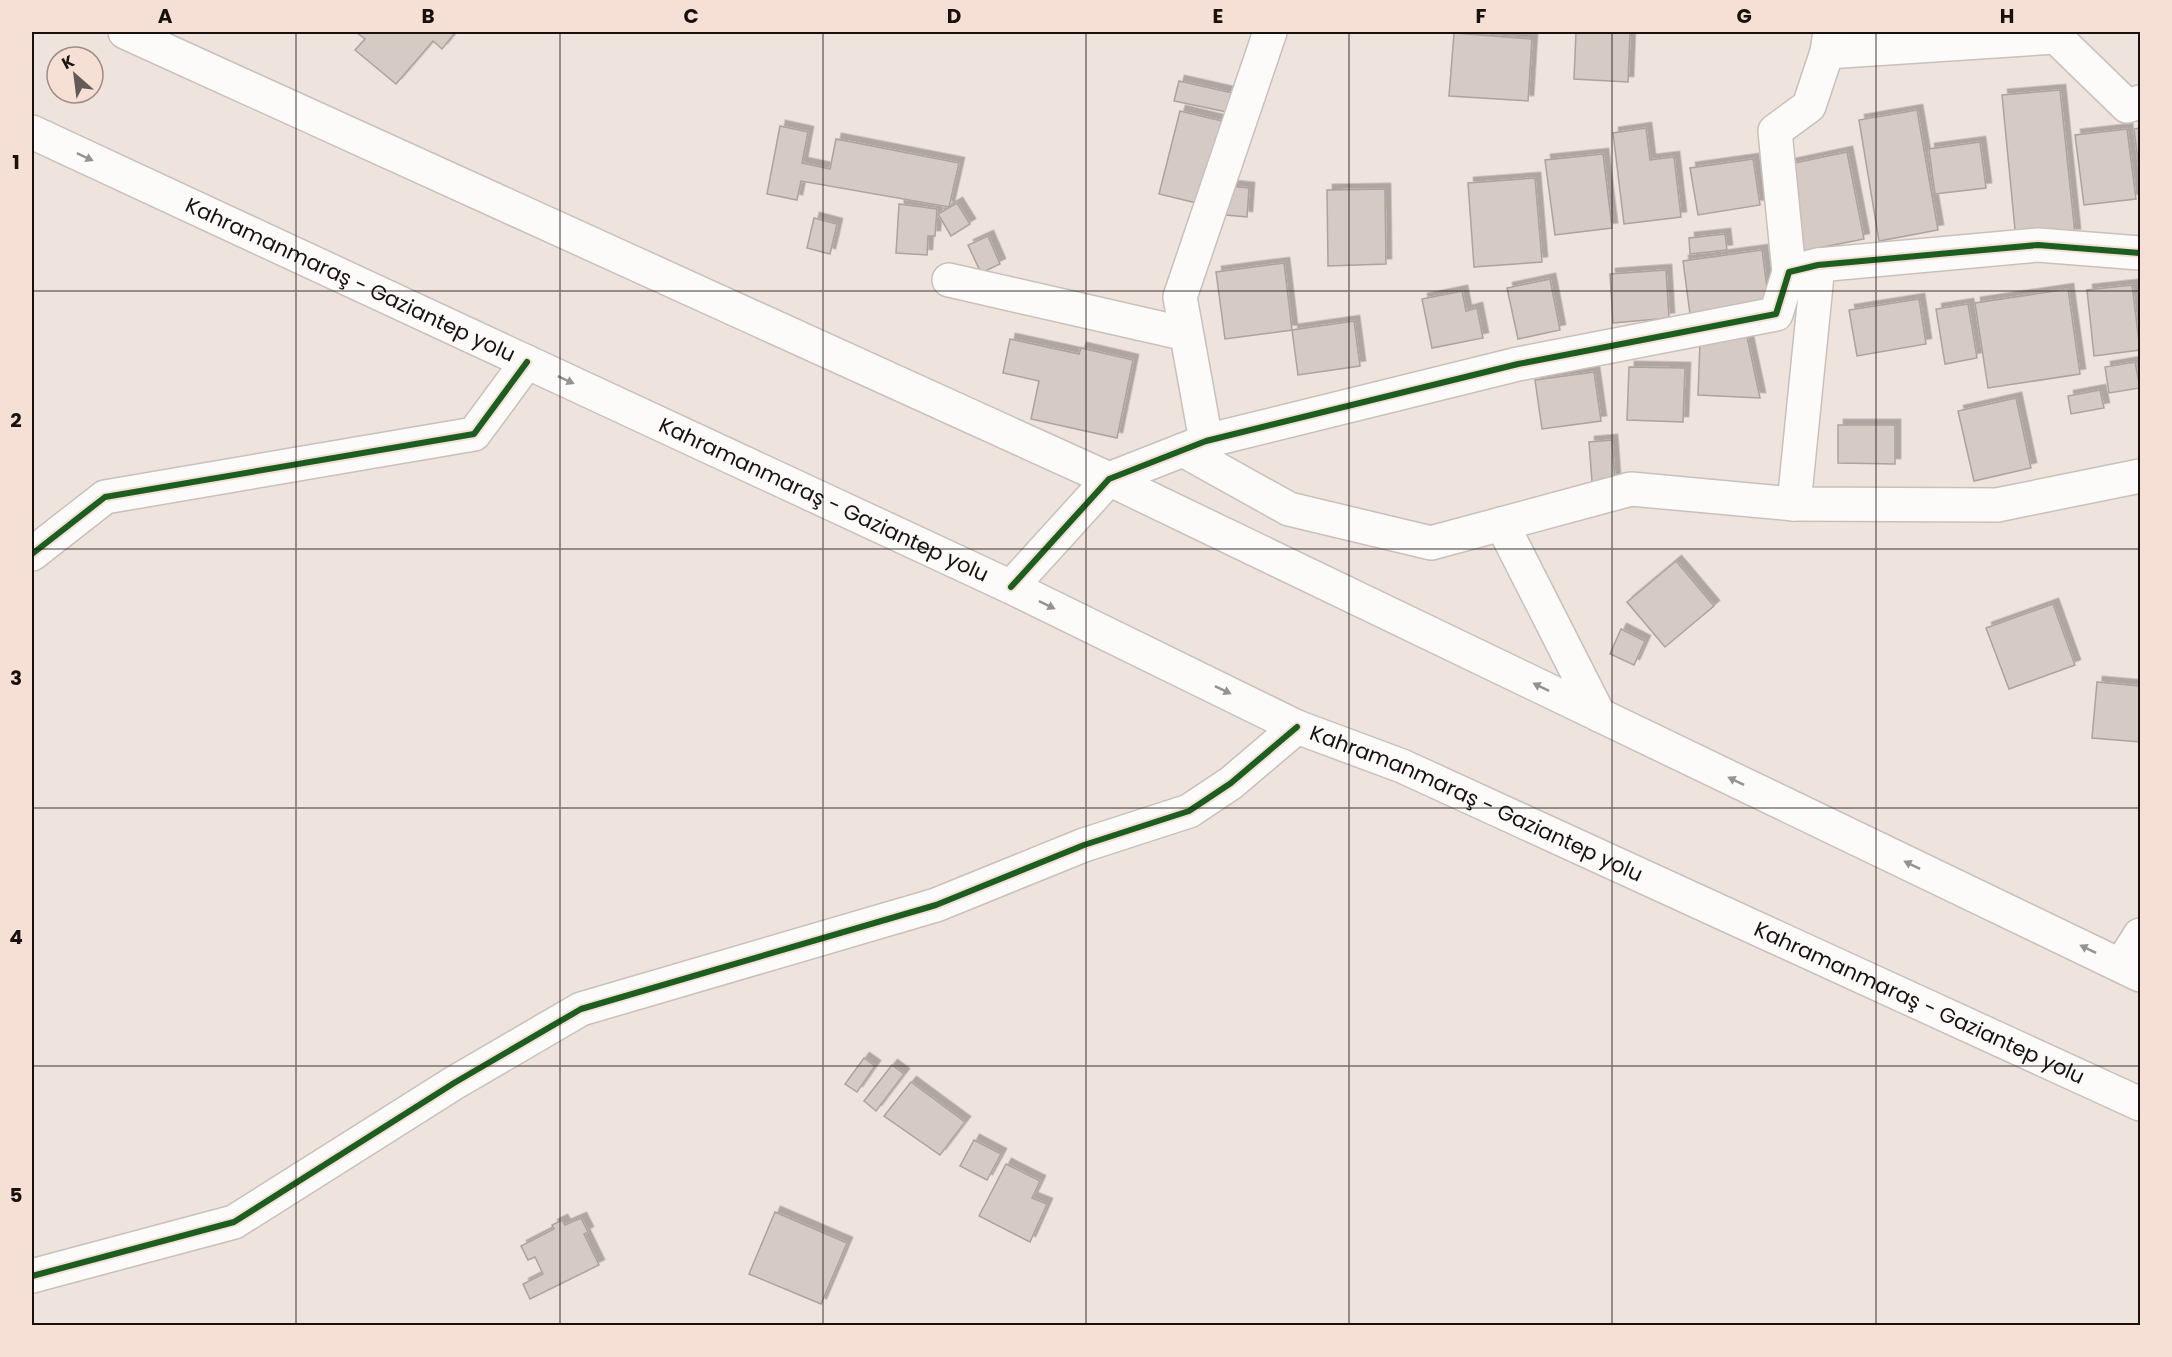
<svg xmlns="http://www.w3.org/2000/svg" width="2172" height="1357" font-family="Poppins,sans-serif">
<defs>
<filter id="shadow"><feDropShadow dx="5.5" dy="-5.5" stdDeviation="0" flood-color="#0004"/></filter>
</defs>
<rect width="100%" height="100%" fill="#eee3dd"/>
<g fill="#d5cac4" stroke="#aca39e" stroke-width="1.5" filter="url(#shadow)">
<polygon points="356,32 451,32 454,34 442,49 433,41 396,84 355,50 365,39"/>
<polygon points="1576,32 1630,32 1628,82 1574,79"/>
<polygon points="1454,33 1532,39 1528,101 1449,96"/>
<polygon points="1179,81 1237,94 1232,113 1174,101"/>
<polygon points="2060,90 2075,234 2016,240 2002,95"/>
<polygon points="1917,110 1938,230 1879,241 1859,120"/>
<polygon points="1180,111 1226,122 1205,205 1159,194"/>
<polygon points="780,126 808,132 802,163 830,169 836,139 959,163 949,207 801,181 797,200 767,194"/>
<polygon points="1646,128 1650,160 1674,157 1681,217 1624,224 1613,133"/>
<polygon points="2140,128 2140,177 2134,129"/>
<polygon points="2127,129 2136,199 2084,205 2075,135"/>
<polygon points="1980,142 1986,188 1935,194 1929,149"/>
<polygon points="1847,152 1864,239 1798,252 1780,166"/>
<polygon points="1603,154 1612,228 1555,235 1545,160"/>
<polygon points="1753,159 1760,205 1698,215 1690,168"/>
<polygon points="1535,178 1542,262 1474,267 1468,183"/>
<polygon points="1229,186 1249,188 1247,217 1226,215"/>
<polygon points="1385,189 1386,264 1328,266 1327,190"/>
<polygon points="957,203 970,224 951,236 938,214"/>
<polygon points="899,204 937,209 935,236 928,236 927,255 896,253"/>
<polygon points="814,218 837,224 830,254 807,248"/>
<polygon points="1725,234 1727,250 1690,254 1689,238"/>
<polygon points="988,236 1000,264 981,273 968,245"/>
<polygon points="1762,250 1769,303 1690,314 1683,261"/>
<polygon points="1284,263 1292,330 1225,339 1216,272"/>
<polygon points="1666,270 1669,318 1613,323 1610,274"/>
<polygon points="1550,279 1560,330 1518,339 1507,288"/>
<polygon points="2132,285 2140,350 2094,356 2087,290"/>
<polygon points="2068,289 2080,374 1988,388 1975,303"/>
<polygon points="1462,291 1466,311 1477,308 1483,338 1432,348 1422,299"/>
<polygon points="1919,299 1926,344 1857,356 1849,310"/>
<polygon points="1968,304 1977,358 1945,364 1936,309"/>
<polygon points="1354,321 1360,366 1298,375 1292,330"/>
<polygon points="1746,332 1760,398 1698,395 1700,343"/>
<polygon points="1010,339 1079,354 1081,348 1133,360 1117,438 1031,419 1039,381 1003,373"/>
<polygon points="2135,362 2140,388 2109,393 2105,367"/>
<polygon points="1629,367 1685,368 1683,422 1627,420"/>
<polygon points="1594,372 1601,421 1542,429 1535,380"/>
<polygon points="2100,390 2104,408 2071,414 2068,396"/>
<polygon points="2016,398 2031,468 1974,481 1958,411"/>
<polygon points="1838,425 1895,425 1895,464 1838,463"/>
<polygon points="1612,440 1615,480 1592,482 1589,442"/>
<polygon points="1676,561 1714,606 1665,647 1627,602"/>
<polygon points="2053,604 2075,665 2009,689 1986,628"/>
<polygon points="1621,629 1645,641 1634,665 1610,654"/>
<polygon points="2097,682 2140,686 2140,742 2092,738"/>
<polygon points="864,1058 875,1066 857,1092 845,1084"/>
<polygon points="892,1065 904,1074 876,1111 864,1101"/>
<polygon points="911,1082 965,1122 940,1155 884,1116"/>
<polygon points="974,1140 1001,1154 987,1180 960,1166"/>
<polygon points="1006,1164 1040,1181 1032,1198 1047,1204 1030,1242 979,1216"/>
<polygon points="775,1212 847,1243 821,1304 749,1274"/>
<polygon points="581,1218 588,1232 584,1234 599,1265 530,1299 523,1284 543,1274 535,1257 528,1260 521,1246 554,1229 552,1225 562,1220 565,1225"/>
</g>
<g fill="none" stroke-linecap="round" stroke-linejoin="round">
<g stroke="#c9c0bb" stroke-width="36">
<g id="minor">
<polyline points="1827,52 2056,37 2127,106 2140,102"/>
<polyline points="1789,272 1775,131 1809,106 1827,52 1830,32"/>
<polyline points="949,280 1186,334"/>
<polyline points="1206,441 1180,297 1270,32"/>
<polyline points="1183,450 1289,509 1431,543 1631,489 1794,504 1997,505 2140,476"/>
<polyline points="1794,504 1818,265"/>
<polyline points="1502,524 1599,715"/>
<polyline points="32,554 105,497 474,434 527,362"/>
<polyline points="1011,587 1109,479 1206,441 1518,364 1776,314 1789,272 1818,265 2038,245 2140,253"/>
<polyline points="2121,965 2140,935"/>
<polyline points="32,1276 234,1222 454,1083 581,1009 936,905 1084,845 1189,811 1231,783 1297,727"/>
</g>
</g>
<g stroke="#c9c0bb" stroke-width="36">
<g id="highway">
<polyline points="125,32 1109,479 2140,975"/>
<path id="s1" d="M32 132 1011 587 1297 727 1402 766 2140 1104"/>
</g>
</g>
<use href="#minor" stroke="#fcfbfa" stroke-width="33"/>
<use href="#highway" stroke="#fcfbfa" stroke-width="33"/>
<g stroke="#f6e0d5" stroke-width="10">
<g id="cycleway">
<polyline points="32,554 105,497 474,434 527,362"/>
<polyline points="1011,587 1109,479 1206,441 1518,364 1776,314 1789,272 1818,265 2038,245 2140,253"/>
<polyline points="32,1276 234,1222 454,1083 581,1009 936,905 1084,845 1189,811 1231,783 1297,727"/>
</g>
</g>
<use href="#cycleway" stroke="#1b5e20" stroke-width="6"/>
</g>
<defs><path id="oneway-solid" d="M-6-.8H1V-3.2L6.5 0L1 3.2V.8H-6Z" transform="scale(1.5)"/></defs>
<g fill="#969290">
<use href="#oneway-solid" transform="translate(85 157) rotate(25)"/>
<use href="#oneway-solid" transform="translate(566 380) rotate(25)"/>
<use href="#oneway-solid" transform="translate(1047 605) rotate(26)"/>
<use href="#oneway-solid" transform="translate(1541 687) rotate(-154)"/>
<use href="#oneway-solid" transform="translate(1223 690) rotate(26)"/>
<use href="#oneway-solid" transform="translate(1736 781) rotate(-154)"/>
<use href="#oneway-solid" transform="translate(1912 865) rotate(-154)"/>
<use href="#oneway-solid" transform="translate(2088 949) rotate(-154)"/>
</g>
<path fill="none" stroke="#19110e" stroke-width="1.5" stroke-opacity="0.55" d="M296 32V1326M560 32V1326M823 32V1326M1086 32V1326M1349 32V1326M1612 32V1326M1876 32V1326M32 291H2140M32 549H2140M32 808H2140M32 1066H2140"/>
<g text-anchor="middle" stroke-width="6" stroke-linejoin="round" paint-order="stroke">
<g font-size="21" fill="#19110e" stroke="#f6e0d5">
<text dy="7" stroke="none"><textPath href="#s1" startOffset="351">Kahramanmaraş - Gaziantep yolu</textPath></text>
<text dy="7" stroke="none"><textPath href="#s1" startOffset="873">Kahramanmaraş - Gaziantep yolu</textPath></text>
<text dy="7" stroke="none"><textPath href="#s1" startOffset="1593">Kahramanmaraş - Gaziantep yolu</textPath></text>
<text dy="7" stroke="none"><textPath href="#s1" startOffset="2079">Kahramanmaraş - Gaziantep yolu</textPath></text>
</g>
</g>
<rect width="2172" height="1357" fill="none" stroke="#f6e0d5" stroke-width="66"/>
<g transform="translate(75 75) rotate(332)"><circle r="28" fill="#f6e0d5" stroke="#9e8d85" stroke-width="1.5"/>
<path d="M0-4.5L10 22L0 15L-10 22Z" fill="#645a56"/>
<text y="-9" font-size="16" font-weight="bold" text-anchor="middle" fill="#19110e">K</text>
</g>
<rect x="33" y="33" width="2106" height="1291" fill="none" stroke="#19110e" stroke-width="2"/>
<g font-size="20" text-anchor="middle" font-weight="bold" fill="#19110e">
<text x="165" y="23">A</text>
<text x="428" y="23">B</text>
<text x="691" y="23">C</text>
<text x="954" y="23">D</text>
<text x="1218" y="23">E</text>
<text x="1481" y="23">F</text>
<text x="1744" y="23">G</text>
<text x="2007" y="23">H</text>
<text x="16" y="169">1</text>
<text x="16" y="427">2</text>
<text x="16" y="685">3</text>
<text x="16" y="944">4</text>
<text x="16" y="1202">5</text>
</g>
</svg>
